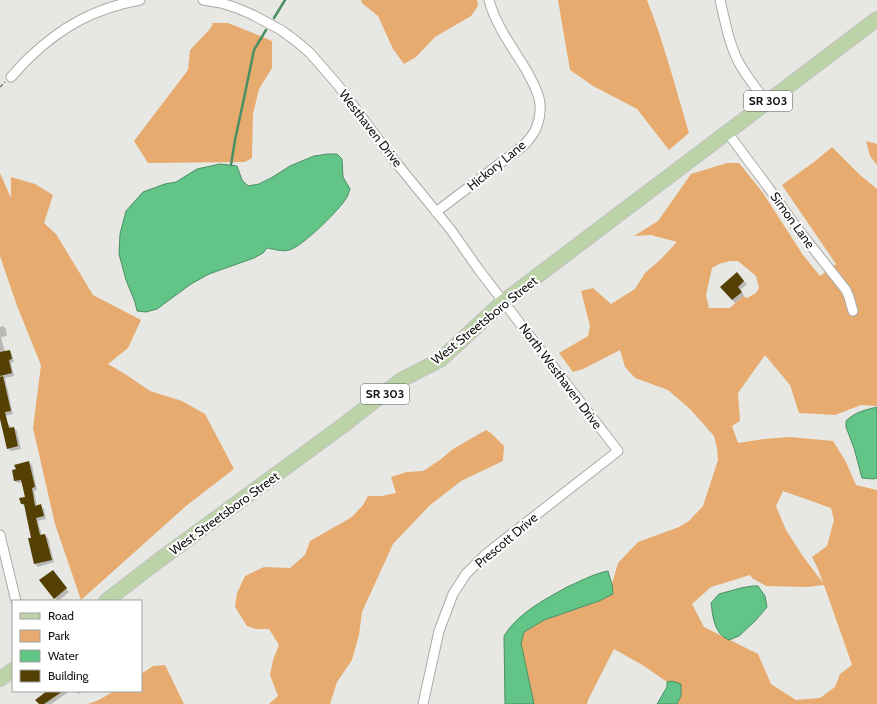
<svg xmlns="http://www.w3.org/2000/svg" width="877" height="704" font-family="Cabin,sans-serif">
<rect width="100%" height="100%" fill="#e7e8e3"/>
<g fill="#e7ab6f" fill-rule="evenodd">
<polygon points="361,0 477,0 478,6 471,16 435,37 416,57 404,64 393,49 378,16 362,3"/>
<path d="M558 0H647C664 43 676 89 689 133L669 150 637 109 593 86 570 70Z"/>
<polygon points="213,23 228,23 248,31 272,41 272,68 259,89 253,114 252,158 245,162 148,163 134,141 188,70 190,50 210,29"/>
<polygon points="866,141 877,144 877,165 870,156"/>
<path d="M832 147 860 175 877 189V406L861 405 835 415 799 413 790 385 765 355 738 393 740 421 732 426 738 443 764 439 790 437 833 441 846 462 856 485 877 490V704H677L681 696 672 681 667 682 644 666 614 649 588 700 587 704H534L521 643 524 632 544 620 599 601 613 594 612 584 618 563 638 542 679 527 689 521 703 506 718 460 717 448 714 436 690 409 668 390 635 378 625 367 620 350 583 369 573 372 559 353 588 336 590 326 581 291 593 288 611 304 635 289 645 273 661 259 677 242 651 235 634 236 658 221 691 174 727 163H739L763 193 803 255 820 276 836 264 782 185 814 162ZM730 261H738L756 276 759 288 756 293 747 298 743 296 730 308H709L706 295 712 268 719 264ZM783 491 831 508 834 520 827 546 812 557 818 569 823 583 802 555 786 530 776 506ZM750 575 752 578 766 586 808 587 824 585 852 665 840 674 835 687 820 698 796 700 771 684 758 654 704 627 692 604 711 587Z"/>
<polygon points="0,173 11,198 11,177 35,184 53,195 44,223 56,234 93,295 141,320 128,348 108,364 125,374 150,391 182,401 205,414 234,469 186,506 81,600 55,524 33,428 41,365 17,306 0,256"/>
<polygon points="486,430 491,433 504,446 503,461 461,481 429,506 393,544 362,612 359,635 352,660 337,682 330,704 269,704 278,696 270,675 273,660 279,645 269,629 256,629 247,626 235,607 237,593 245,576 264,567 290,568 305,555 310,541 352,517 363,505 368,496 382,496 396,493 391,477 407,472 423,471 440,460 453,449"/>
<polygon points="165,665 184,704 88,704 99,700 114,691 141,691 141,674 153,666"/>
</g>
<g fill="#62c487" stroke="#4b8f64">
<path d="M328 154H337L342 159 343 177 350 189C349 191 349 193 348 195 344 206 301 248 289 250 282 252 274 249 267 248L263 253 254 258 209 274 191 284 157 309 146 312 137 311 135 302 126 280 119 254 120 234 126 211 143 192 165 184 176 182 197 169 220 164 237 166 242 180 248 186 259 184 271 178 290 166 314 156Z"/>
<path d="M877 407V478L873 479 862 478 854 448 846 427V421C855 412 865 410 877 407Z"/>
<path d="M608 571 612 584 613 594 599 601 544 620 524 632 521 643 534 704H505L504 636C518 613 544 600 567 587 581 581 593 574 608 571Z"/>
<path d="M752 586H758L765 596 767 607 756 620 739 636 729 640C714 634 713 617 711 603L719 594 741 588Z"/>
<polygon points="672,681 681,684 681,696 677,704 657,704 667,687 667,682"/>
</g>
<g fill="#0003">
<polygon points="737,274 747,284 740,290 744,295 735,303 721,287"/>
<polygon points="3,326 6,329 7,336 1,337 5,352 9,351 12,354 14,362 11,363 14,376 5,378 13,414 4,416 0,410 0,327"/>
<polygon points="8,424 11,427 11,429 14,428 17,431 21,449 11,451 8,448"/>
<polygon points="29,462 32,465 37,490 34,491 37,506 41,506 44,509 46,519 38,521 42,536 45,535 48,538 54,562 38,567 35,564 32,538 25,507 22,504 26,498 22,482 18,483 15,481"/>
<polygon points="55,574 69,592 58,601 55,598"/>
<polygon points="44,691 70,691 51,704 40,704 46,693"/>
<polygon points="76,691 83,691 79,694"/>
</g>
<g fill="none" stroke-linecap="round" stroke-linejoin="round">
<g stroke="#4b8f64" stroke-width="2.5">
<polyline points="274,18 285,0"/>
<polyline points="231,165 235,140 243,103 254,50 266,30"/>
</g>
</g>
<g fill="#554003">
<polygon points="737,272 744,281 738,287 742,292 732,300 720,287"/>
<polygon points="10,350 12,359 9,360 12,373 0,376 0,352"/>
<polygon points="3,376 11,411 5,412 9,428 14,427 18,446 7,449 0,419 0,377"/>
<polygon points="29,461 35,487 32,488 35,506 41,504 44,516 36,518 40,535 45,534 52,560 34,564 28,538 31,538 24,504 21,504 19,498 25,497 21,480 14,481 12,470 16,469 14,465"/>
<polygon points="53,570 67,588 54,599 39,580"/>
<polygon points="47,691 63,691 44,704 39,704 35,700"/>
</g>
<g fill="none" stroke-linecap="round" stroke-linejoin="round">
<g stroke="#ababa6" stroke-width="11">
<g id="minor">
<polyline points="203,0 221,3 237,8 253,15 281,30 296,41 310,53 337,84 394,160 451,230 479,270 618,451 486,554 466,574 453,594 439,631 423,704"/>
<path d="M720 0C725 21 729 44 739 63 747 77 757 89 766 102"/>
<path d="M11 77C17 71 23 63 30 57 62 26 96 8 140 0"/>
<polyline points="727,132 768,187 797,228 846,290 849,297 853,311"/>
<path d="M436 212 523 146C529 140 534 134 537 126 540 118 541 107 539 98 536 87 530 77 525 68 512 47 495 24 489 0"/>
<polyline points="0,535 16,601"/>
</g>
</g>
<g stroke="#c2c2c1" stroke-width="16">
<g id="primary">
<polyline points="106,601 158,561 345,424 401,380 440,360 504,301 877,19"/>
<polyline points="0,679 13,670"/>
</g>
</g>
<polyline stroke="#777774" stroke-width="1.5" stroke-dasharray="4 2" stroke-linecap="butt" points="0,87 5,82"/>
<use href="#minor" stroke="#fff" stroke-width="9"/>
<use href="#primary" stroke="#bbd3a7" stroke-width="14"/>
</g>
<g text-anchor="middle" stroke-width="4" stroke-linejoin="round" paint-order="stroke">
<g fill="#fff" stroke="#5a5a59" stroke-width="1">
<rect x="744" y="91" width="48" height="20" rx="3"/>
<rect x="361" y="384" width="48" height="20" rx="3"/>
</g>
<g font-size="12" font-weight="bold" fill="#141412">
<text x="768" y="105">SR 303</text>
<text x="385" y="398">SR 303</text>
</g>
<g font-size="13" fill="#141412" stroke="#fff">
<text transform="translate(371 128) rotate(52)" y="5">Westhaven Drive</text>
<text transform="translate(496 165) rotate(-39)" y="5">Hickory Lane</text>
<text transform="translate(793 220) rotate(54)" y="5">Simon Lane</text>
<text transform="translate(484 320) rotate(-39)" y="5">West Streetsboro Street</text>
<text transform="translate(561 376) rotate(53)" y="5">North Westhaven Drive</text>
<text transform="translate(224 513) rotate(-36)" y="5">West Streetsboro Street</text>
<text transform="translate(506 540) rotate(-40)" y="5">Prescott Drive</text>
</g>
</g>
<rect x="12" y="600" width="130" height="92" fill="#ffffff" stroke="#a1a1a0"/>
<rect x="20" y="613" width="20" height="6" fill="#bbd3a7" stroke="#a1a1a0"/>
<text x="48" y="620" font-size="12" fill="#141412">Road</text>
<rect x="20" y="630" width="20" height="12" fill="#e7ab6f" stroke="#a1a1a0"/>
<text x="48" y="640" font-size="12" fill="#141412">Park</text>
<rect x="20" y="650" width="20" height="12" fill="#62c487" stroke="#a1a1a0"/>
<text x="48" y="660" font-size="12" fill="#141412">Water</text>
<rect x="20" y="670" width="20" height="12" fill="#554003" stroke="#a1a1a0"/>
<text x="48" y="680" font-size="12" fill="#141412">Building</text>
</svg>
